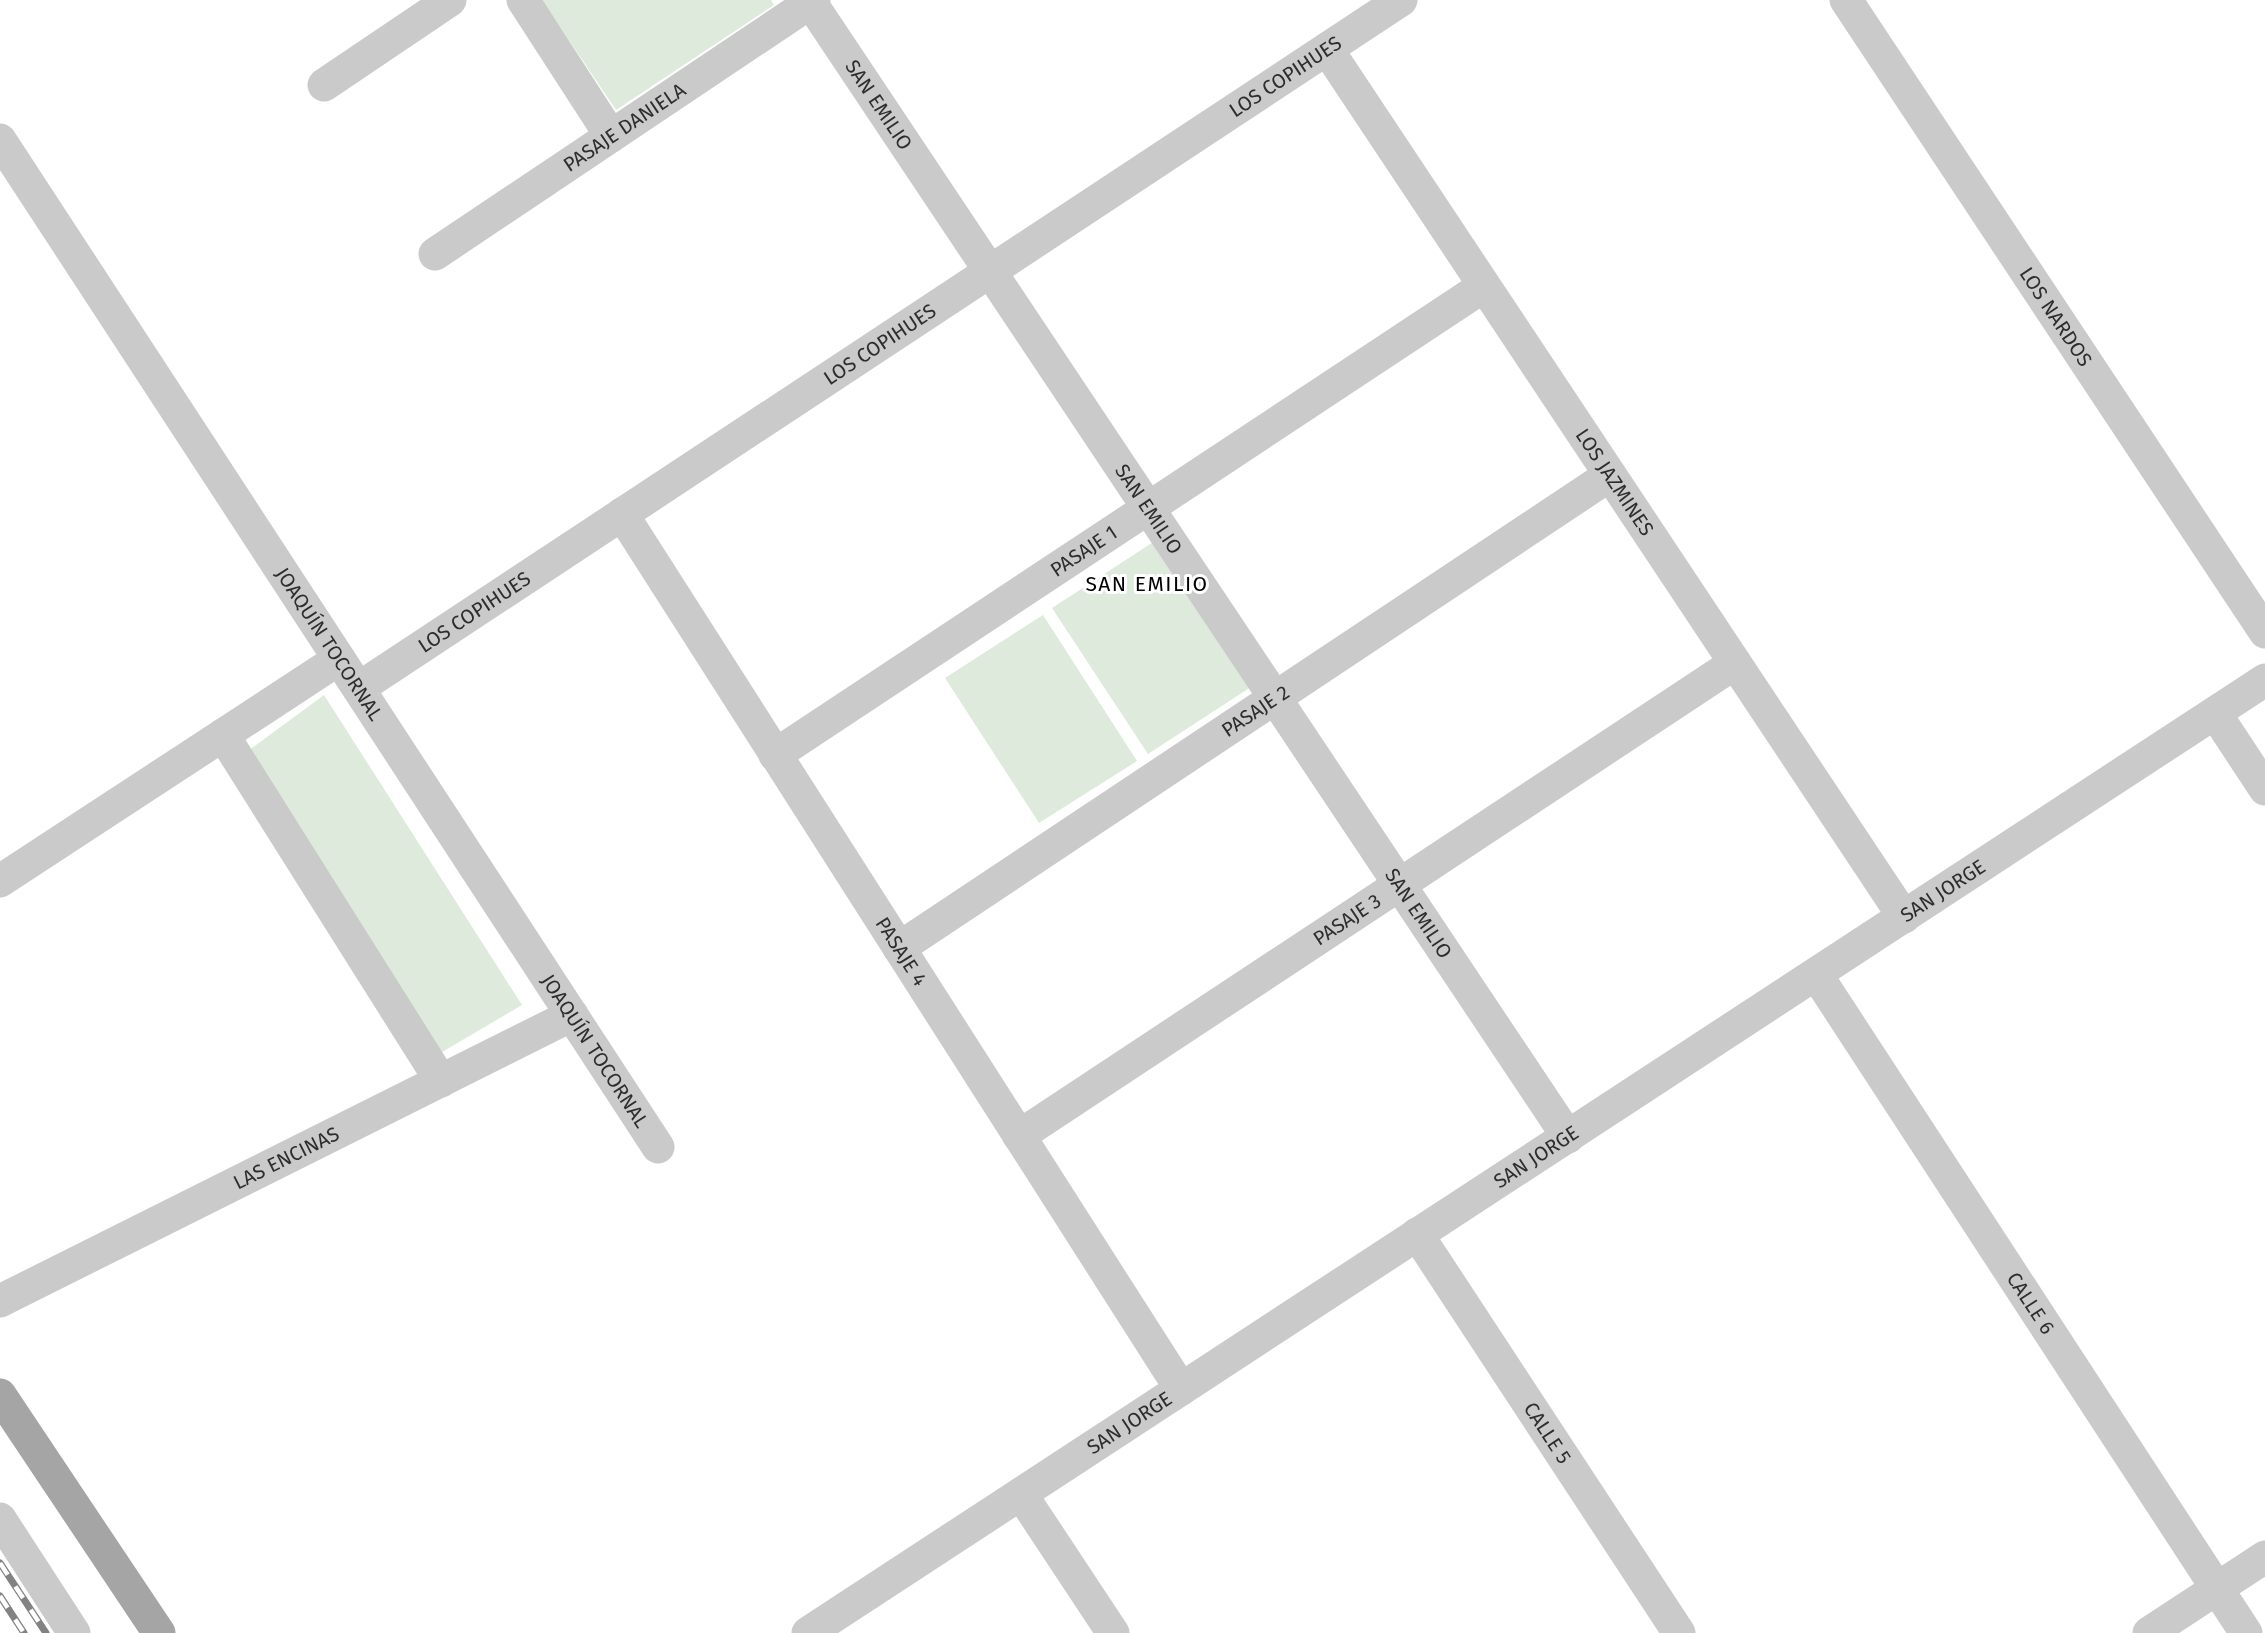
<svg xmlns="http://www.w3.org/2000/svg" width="2265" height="1633" font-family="'Fira Sans',sans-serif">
<rect width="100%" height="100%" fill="#fff"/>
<g fill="#deeadc">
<polygon points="542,0 771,0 774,5 616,110"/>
<polygon points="1158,539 1254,685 1148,754 1052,608"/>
<polygon points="1043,615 1137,761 1039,823 945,678"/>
<polygon points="324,695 522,1005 437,1055 248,751"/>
</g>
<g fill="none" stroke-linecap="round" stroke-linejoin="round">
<g stroke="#cacaca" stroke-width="33">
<polyline points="523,0 611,136"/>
<path id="s1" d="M809 0 1568 1137"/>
<path id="s2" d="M1846 0 2265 632"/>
<path id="s3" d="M1327 49 1904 917"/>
<polyline points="324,85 450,0"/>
<path id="s4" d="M0 140 658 1147"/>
<path id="s5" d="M435 254 814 0"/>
<path id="s6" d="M622 514 1181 1389"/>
<path id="s7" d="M359 688 1401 0"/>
<polyline points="2215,713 2265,789"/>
<polyline points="223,735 441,1081"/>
<path id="s8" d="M775 755 1484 286"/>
<polyline points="0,881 339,659"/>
<path id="s9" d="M899 948 1610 475"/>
<path id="s10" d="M1816 974 2246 1633"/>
<path id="s11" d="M1019 1136 1735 663"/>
<path id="s12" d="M1417 1234 1679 1633"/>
<path id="s13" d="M0 1301 572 1015"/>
<polyline points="1021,1494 1113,1633"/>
<polyline points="0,1519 74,1633"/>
<path id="s14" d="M808 1633 2265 680"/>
<polyline points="2149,1633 2265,1557"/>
</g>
<polyline stroke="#a5a5a5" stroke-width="33" points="0,1395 159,1633"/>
<g stroke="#828282" stroke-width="7">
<g id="rail">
<polyline points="0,1563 46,1633"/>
<polyline points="0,1596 24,1633"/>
</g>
</g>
<use href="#rail" stroke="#fff" stroke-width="4.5" stroke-dasharray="14" stroke-linecap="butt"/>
</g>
<g text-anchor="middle" stroke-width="6" stroke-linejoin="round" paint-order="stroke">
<g font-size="20" fill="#2d2d2d" stroke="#fff">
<text dy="7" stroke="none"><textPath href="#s7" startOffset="1110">LOS COPIHUES</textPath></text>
<text dy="7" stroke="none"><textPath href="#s1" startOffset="126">SAN EMILIO</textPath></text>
<text dy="7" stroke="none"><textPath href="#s5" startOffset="228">PASAJE DANIELA</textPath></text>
<text dy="7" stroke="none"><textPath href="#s2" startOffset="380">LOS NARDOS</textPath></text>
<text dy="7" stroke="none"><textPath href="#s7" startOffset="624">LOS COPIHUES</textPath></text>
<text dy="7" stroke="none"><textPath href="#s3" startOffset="520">LOS JAZMINES</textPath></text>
<text dy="7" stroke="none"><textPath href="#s1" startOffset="612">SAN EMILIO</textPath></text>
<text dy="7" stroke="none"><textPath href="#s8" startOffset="370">PASAJE 1</textPath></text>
<text dy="7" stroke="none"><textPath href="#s7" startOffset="138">LOS COPIHUES</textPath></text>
<text dy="7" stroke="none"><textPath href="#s4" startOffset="602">JOAQUÍN TOCORNAL</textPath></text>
<text dy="7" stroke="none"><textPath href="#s9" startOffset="428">PASAJE 2</textPath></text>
<text dy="7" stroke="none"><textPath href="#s14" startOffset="1356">SAN JORGE</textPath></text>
<text dy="7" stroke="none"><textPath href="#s1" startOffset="1098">SAN EMILIO</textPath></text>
<text dy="7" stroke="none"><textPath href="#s11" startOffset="393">PASAJE 3</textPath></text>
<text dy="7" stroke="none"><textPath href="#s6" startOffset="519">PASAJE 4</textPath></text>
<text dy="7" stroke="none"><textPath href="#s4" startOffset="1088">JOAQUÍN TOCORNAL</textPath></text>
<text dy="7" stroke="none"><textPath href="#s14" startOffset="870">SAN JORGE</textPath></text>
<text dy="7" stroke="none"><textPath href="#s13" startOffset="320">LAS ENCINAS</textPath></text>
<text dy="7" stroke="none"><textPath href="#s10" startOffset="393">CALLE 6</textPath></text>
<text dy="7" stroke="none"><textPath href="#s14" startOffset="384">SAN JORGE</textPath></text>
<text dy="7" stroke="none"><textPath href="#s12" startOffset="238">CALLE 5</textPath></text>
</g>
<g font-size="21" letter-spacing="1.5" fill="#000" stroke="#fff">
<text x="1147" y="591">SAN EMILIO</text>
</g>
</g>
</svg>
